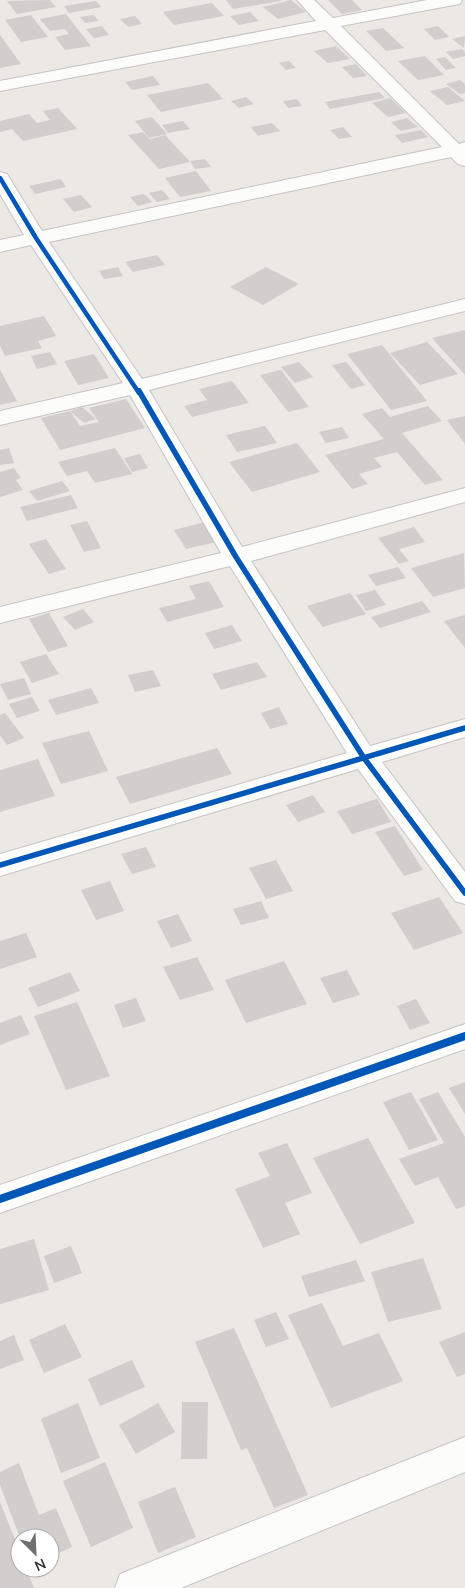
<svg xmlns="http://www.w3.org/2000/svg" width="465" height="1588" font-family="'Nunito Sans',sans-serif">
<rect width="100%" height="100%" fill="#ece8e4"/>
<g fill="#d1cecb">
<polygon points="50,0 56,7 17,14 7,1"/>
<polygon points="226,0 281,0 281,1 233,9"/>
<polygon points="291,0 306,12 278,19 263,7"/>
<polygon points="328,0 352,0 362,10 342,14"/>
<polygon points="96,1 101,7 69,13 64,6"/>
<polygon points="212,3 224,16 174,25 163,12"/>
<polygon points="250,12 259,21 239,25 230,16"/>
<polygon points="66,14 91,46 65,50 55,37 69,34 65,29 50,31 40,19"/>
<polygon points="31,15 48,37 21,42 5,20"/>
<polygon points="94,15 99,21 85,23 80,17"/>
<polygon points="135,16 142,24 128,27 120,19"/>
<polygon points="102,26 109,35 94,38 86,29"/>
<polygon points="438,26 449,37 435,40 424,29"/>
<polygon points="383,28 404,48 386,51 366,31"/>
<polygon points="0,35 21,64 0,68"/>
<polygon points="465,36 464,48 452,39"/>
<polygon points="336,46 350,59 328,63 314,51"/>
<polygon points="462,49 465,52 465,56 453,59 446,52"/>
<polygon points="425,56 444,75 418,80 398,61"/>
<polygon points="445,57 456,68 446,70 436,59"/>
<polygon points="289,61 296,68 286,70 279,63"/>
<polygon points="356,64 367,76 353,78 342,67"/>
<polygon points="153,76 160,85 132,90 125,82"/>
<polygon points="460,80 465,84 465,93 460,94 446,84"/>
<polygon points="208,83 223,99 161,112 147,95"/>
<polygon points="448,87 465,101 447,105 430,91"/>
<polygon points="379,92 385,98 330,109 325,102"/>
<polygon points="246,97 254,104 239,108 231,101"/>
<polygon points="390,98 406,113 388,117 372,103"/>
<polygon points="297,99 302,106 288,108 283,101"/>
<polygon points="58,108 77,129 23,141 12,129 0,132 0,121 29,114 37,123 50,120 43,111"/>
<polygon points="152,117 167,134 149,138 135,121"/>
<polygon points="407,118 418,127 401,131 391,122"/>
<polygon points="183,121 190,129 168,133 162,125"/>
<polygon points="272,123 280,131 258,136 251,127"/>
<polygon points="343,127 352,137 339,139 330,130"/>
<polygon points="421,130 428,137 402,143 395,135"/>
<polygon points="143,132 152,142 150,139 165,135 190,162 159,169 128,135"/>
<polygon points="205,159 211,167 195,169 190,161"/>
<polygon points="196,171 211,191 180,197 165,178"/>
<polygon points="61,179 66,187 35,194 29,186"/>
<polygon points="162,190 170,199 157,202 149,193"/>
<polygon points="144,194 152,202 138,206 130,197"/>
<polygon points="81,195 92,207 74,212 63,199"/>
<polygon points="157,255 165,265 133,272 125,262"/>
<polygon points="118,267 123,276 104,279 99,271"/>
<polygon points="266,267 299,284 263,305 230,287"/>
<polygon points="44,316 56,336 38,341 42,348 5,356 0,346 0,326"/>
<polygon points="465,330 465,375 432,338"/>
<polygon points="427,342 458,374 420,385 390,353"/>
<polygon points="382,345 427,401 391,410 347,354"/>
<polygon points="50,352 57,364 37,369 31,356"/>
<polygon points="94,354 109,378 78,385 64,361"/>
<polygon points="299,362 313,377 295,383 281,367"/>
<polygon points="346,362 365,385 351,389 332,365"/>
<polygon points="0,370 17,401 0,405"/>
<polygon points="281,370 309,407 288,412 260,375"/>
<polygon points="232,381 249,403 192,417 184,406 207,400 199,389"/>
<polygon points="126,399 145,428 60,450 41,418 70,411 80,426 99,422 89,408"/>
<polygon points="428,406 442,421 402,433 443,480 425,485 397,452 374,458 382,467 359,474 368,484 352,489 325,455 384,439 362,414 382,408 390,417"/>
<polygon points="82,407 96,419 84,423 70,411"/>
<polygon points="465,416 465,444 447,420"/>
<polygon points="265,426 277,443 237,452 226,435"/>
<polygon points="342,427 349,438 326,443 319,432"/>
<polygon points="297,443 320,472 252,492 229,462"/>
<polygon points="9,448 14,463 0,465 0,450"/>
<polygon points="115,448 132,474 95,483 87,471 67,476 58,462"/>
<polygon points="140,454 148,468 132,472 124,458"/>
<polygon points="14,468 21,478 16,480 23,490 0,497 0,472"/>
<polygon points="62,481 70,491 37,501 29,491"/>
<polygon points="71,495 78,508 27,521 20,507"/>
<polygon points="87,521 101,548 84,552 70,525"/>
<polygon points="205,522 216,542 186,549 174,530"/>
<polygon points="414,527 425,542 399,549 409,561 399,564 378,538"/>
<polygon points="46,539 66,569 49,574 29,544"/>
<polygon points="464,553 465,588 433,597 411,568"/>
<polygon points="398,567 406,578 376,586 368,575"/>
<polygon points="209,581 224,607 167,622 159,608 196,599 189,586"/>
<polygon points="375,590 386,605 366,611 356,595"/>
<polygon points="350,593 366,614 323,627 307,606"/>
<polygon points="422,601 431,612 380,628 371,617"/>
<polygon points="83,609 94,622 75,630 63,617"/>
<polygon points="49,613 68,646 48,652 29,619"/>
<polygon points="465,615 465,648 444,621"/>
<polygon points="232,625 242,641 214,649 205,633"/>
<polygon points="46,654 59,674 32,683 20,662"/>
<polygon points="257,662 267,677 221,690 212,674"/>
<polygon points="153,670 161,686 135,692 128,675"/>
<polygon points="24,678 31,694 8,700 0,684"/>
<polygon points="91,688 99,703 56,715 48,700"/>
<polygon points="32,697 40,711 17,718 9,704"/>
<polygon points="279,707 288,724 270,729 261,713"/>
<polygon points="5,713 24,738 7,745 0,735 0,715"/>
<polygon points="89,731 108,771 61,784 42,743"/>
<polygon points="217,748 232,774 130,804 116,777"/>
<polygon points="38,759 55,796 0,812 0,770"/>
<polygon points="313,795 325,812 298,822 286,805"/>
<polygon points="377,799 391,822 352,834 337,811"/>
<polygon points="395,826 423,870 404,876 375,832"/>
<polygon points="146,847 156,867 132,874 121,854"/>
<polygon points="276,860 293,891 266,899 249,868"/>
<polygon points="110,881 124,911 96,920 81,890"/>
<polygon points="439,897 463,933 414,950 391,913"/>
<polygon points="261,901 269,918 241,925 233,909"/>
<polygon points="178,914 192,941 171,948 157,921"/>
<polygon points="26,933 37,957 0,969 0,941"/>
<polygon points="197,957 214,990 180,1000 163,967"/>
<polygon points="284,961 307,1004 246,1023 225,980"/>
<polygon points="347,970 360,995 333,1003 320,978"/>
<polygon points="70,972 80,991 38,1007 28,988"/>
<polygon points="136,998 146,1021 123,1028 114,1005"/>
<polygon points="416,999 430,1023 410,1030 397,1006"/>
<polygon points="77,1002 110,1076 66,1090 34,1016"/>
<polygon points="21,1015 30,1034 0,1045 0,1023"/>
<polygon points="465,1082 465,1114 449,1088"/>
<polygon points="411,1092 438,1140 409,1150 383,1102"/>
<polygon points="438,1092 465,1137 465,1206 456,1209 438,1177 415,1186 399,1159 444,1143 419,1099"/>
<polygon points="368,1138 415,1223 360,1244 313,1158"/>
<polygon points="287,1143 312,1193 285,1203 300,1234 263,1248 235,1189 270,1176 258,1153"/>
<polygon points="34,1239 49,1290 0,1304 0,1249"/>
<polygon points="71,1246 82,1273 54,1283 44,1256"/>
<polygon points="423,1258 442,1309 388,1322 371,1272"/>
<polygon points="356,1260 365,1281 309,1297 301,1276"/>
<polygon points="322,1303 343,1346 379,1333 403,1381 331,1408 288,1315"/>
<polygon points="276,1312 289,1339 266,1347 254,1320"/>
<polygon points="65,1324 82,1357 44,1373 29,1340"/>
<polygon points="234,1328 308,1495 274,1508 247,1448 241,1450 195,1342"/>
<polygon points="465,1332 465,1374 457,1377 439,1342"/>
<polygon points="14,1335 24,1360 0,1369 0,1341"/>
<polygon points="132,1360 145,1387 100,1406 88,1379"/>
<polygon points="182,1402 208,1402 207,1459 181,1459"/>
<polygon points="78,1403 100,1458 61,1473 41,1419"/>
<polygon points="158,1403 175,1432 136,1454 119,1425"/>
<polygon points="105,1462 133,1528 91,1547 63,1481"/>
<polygon points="19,1463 39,1515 56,1508 72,1547 50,1557 50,1538 20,1538 0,1485 0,1472"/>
<polygon points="175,1487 196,1537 158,1553 138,1502"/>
<polygon points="0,1502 20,1552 20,1568 26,1568 34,1588 0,1588"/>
</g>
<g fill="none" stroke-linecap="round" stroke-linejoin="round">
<g stroke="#c5c4c5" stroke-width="2">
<g id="minor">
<polygon points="297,0 314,0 333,18 427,0 462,0 460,4 454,5 341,26 459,144 465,142 465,166 458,164 451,157 49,242 142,379 465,299 465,311 149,390 242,547 465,488 465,502 251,561 370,746 465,719 465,737 382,762 465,872 465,904 455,901 358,769 0,876 0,854 347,753 230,566 0,623 0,607 221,553 130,395 0,425 0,411 123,383 31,245 0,252 0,240 24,235 0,194 0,172 7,174 42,231 442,147 325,30 0,91 0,81 316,21"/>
<polygon points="465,1024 465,1049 0,1213 0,1185"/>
<polygon points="465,1437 465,1472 181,1588 115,1588 120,1574"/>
</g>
</g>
<use href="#minor" fill="#fcfcfb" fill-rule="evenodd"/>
<g stroke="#fff" stroke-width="6">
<polyline id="cycleway-far2" points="0,178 36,238 139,393"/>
</g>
<g stroke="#fff" stroke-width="9">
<g id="cycleway-far1">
<polyline points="139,391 236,557 364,758 465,893"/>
<polyline points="0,865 465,728"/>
</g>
</g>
<g stroke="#fff" stroke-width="11">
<polyline id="cycleway" points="0,1199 465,1036"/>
</g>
<use href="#cycleway-far2" stroke="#0057b8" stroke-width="4.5"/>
<use href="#cycleway-far1" stroke="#0057b8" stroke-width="5.5"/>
<use href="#cycleway" stroke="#0057b8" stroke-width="8"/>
</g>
<g transform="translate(35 1553) rotate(156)"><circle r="24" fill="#ffffff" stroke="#ababab"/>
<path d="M0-4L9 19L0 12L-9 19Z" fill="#706f6e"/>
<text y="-8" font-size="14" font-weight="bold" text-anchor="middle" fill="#2e2e2e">N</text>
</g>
</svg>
